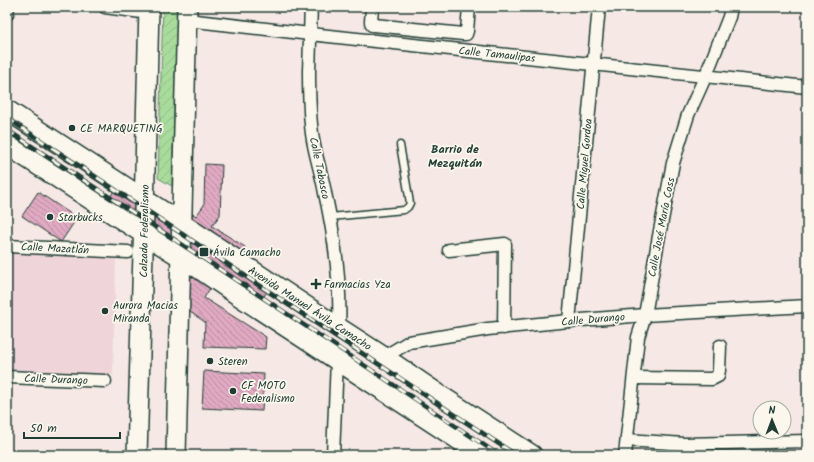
<svg xmlns="http://www.w3.org/2000/svg" width="814" height="462" font-family="Kalam,sans-serif">
<defs>
<pattern id="garden-furrows" width="10" height="10" patternUnits="userSpaceOnUse"><rect width="10" height="10" fill="#a8db9c"/><path d="M-1 1l2-2M0 10L10 0M9 11l2-2" fill="none" stroke="#90bd87"/></pattern>
<pattern id="building-back-hatch" width="6" height="6" patternUnits="userSpaceOnUse"><rect width="6" height="6" fill="#e0aac2"/><path d="M-1 5l2 2M0 0l6 6M5-1l2 2" fill="none" stroke="#b58c9e"/></pattern>
</defs>
<rect width="100%" height="100%" fill="#f6e8e4"/>
<filter id="ink" filterUnits="userSpaceOnUse"><feTurbulence type="fractalNoise" baseFrequency=".025" numOctaves="2"/><feDisplacementMap in="SourceGraphic" scale="8" xChannelSelector="R" yChannelSelector="G"/><feConvolveMatrix kernelMatrix="1 2 1 2 8 2 1 2 1" color-interpolation-filters="sRGB"/></filter>
<g filter="url(#ink)">
<polygon fill="#efd5da" points="7,253 116,258 113,375 7,372"/>
<polygon fill="url(#garden-furrows)" stroke="#648c68" points="163,7 177,7 172,186 158,178"/>
<g fill="url(#building-back-hatch)" stroke="#1f3d34">
<polygon points="205,164 222,165 220,215 212,226 245,247 239,258 274,281 255,310 212,285 204,298 266,337 265,349 204,347 205,322 175,302 195,271 103,208 121,180 171,212 177,204 196,216 204,205"/>
<polygon points="38,192 77,218 61,242 22,216"/>
<polygon points="204,371 264,374 262,411 202,408"/>
</g>
<g fill="none" stroke-linecap="round" stroke-linejoin="round">
<g stroke="#1f3d34" stroke-width="9">
<polyline id="lane" points="330,217 404,210 408,207 410,203 400,145"/>
</g>
<g stroke="#1f3d34" stroke-width="15">
<g id="street">
<polyline points="105,7 149,13"/>
<path d="M311 7C310 28 310 49 309 71 309 94 309 117 313 140 316 158 322 175 325 193 335 238 341 283 339 328"/>
<polyline points="372,7 371,22 372,25 374,25 463,34 466,34 467,31 469,7"/>
<polyline points="7,14 8,7"/>
<polyline points="187,20 310,34 807,87"/>
<polyline points="7,246 128,252"/>
<polyline points="449,250 505,244 504,328"/>
<polyline points="569,321 599,7"/>
<polyline points="384,357 409,342 488,329 569,321 645,315 807,306"/>
<polyline points="7,377 105,381"/>
<polyline points="634,378 712,379 718,376 719,370 720,346"/>
<polyline points="627,440 684,444 807,441"/>
<polyline points="333,455 337,360"/>
<polyline points="625,455 638,337 645,315 659,236 673,163 688,115 706,75 729,17 731,7"/>
</g>
</g>
<g stroke="#1f3d34" stroke-width="22">
<g id="primary">
<polyline points="7,110 193,231 339,328 384,357 443,397 532,455"/>
<polyline points="7,145 144,234 192,264 236,294 482,455"/>
<polyline points="137,455 143,253 149,7"/>
<polyline points="176,455 187,7"/>
</g>
</g>
<use href="#lane" stroke="#fbf7ec" stroke-width="6"/>
<use href="#street" stroke="#fbf7ec" stroke-width="12"/>
<use href="#primary" stroke="#fbf7ec" stroke-width="19"/>
<g stroke="#1f3d34" stroke-width="4.5">
<g id="rail">
<polyline points="7,118 516,455"/>
<polyline points="7,130 247,287 499,455"/>
</g>
</g>
<use href="#rail" stroke="#fbf7ec" stroke-width="3" stroke-dasharray="9" stroke-linecap="butt"/>
</g>
</g>
<g fill="#1f3d34" stroke="#fbf7ec" stroke-width="1.5">
<circle cx="72" cy="128" r="4"/>
<circle cx="50" cy="217" r="4"/>
<rect x="199" y="247" width="10" height="10" rx="2"/>
<path d="M314 278h4v4h4v4h-4v4h-4v-4h-4v-4h4z"/>
<circle cx="105" cy="311" r="4"/>
<circle cx="210" cy="361" r="4"/>
<circle cx="233" cy="391" r="4"/>
</g>
<g text-anchor="middle" stroke-width="3.5" stroke-linejoin="round" paint-order="stroke">
<g font-size="11" fill="#1f3d34" stroke="#fbf7ec">
<text transform="translate(497 54) rotate(6)" y="4">Calle Tamaulipas</text>
<text transform="translate(584 164) rotate(-85)" y="4">Calle Miguel Gordoa</text>
<text transform="translate(320 168) rotate(78)" y="4">Calle Tabasco</text>
<text transform="translate(661 227) rotate(-79)" y="4">Calle José María Coss</text>
<text transform="translate(144 231) rotate(-89)" y="4">Calzada Federalismo</text>
<text transform="translate(55 248) rotate(3)" y="4">Calle Mazatlán</text>
<text transform="translate(310 308) rotate(33)" y="4">Avenida Manuel Ávila Camacho</text>
<text transform="translate(593 319) rotate(-5)" y="4">Calle Durango</text>
<text transform="translate(56 379) rotate(2)" y="4">Calle Durango</text>
</g>
<g font-size="11" fill="#1f3d34" stroke="#fbf7ec" text-anchor="start">
<text x="80" y="132">CE MARQUETING</text>
<text x="58" y="221">Starbucks</text>
<text x="213" y="256">Ávila Camacho</text>
<text x="324" y="288">Farmacias Yza</text>
<text x="113" y="309">Aurora Macias<tspan x="113" dy="13">Miranda</tspan></text>
<text x="218" y="365">Steren</text>
<text x="241" y="389">CF MOTO<tspan x="241" dy="13">Federalismo</tspan></text>
</g>
<g font-size="12" font-weight="bold" fill="#1f3d34" stroke="#fbf7ec">
<text x="455" y="153">Barrio de<tspan x="455" dy="14">Mezquitán</tspan></text>
</g>
</g>
<rect width="814" height="462" fill="none" stroke="#fbf7ec" stroke-width="24"/>
<rect x="12" y="12" width="790" height="438" fill="none" stroke="#1f3d34" stroke-width="1.5" filter="url(#ink)"/>
<g transform="translate(772 420) rotate(359)"><circle r="19" fill="#fbf7ec" stroke="#a3ada2"/>
<path d="M0-3L7 15L0 10L-7 15Z" fill="#1f3d34"/>
<text y="-6" font-size="11" font-weight="bold" text-anchor="middle" fill="#1f3d34">N</text>
</g>
<path d="M24 432v6h96v-6" fill="none" stroke="#1f3d34" stroke-width="2"/>
<text x="30" y="432" font-size="12" fill="#1f3d34" stroke="#fbf7ec" stroke-width="3" paint-order="stroke">50 m</text>
</svg>
